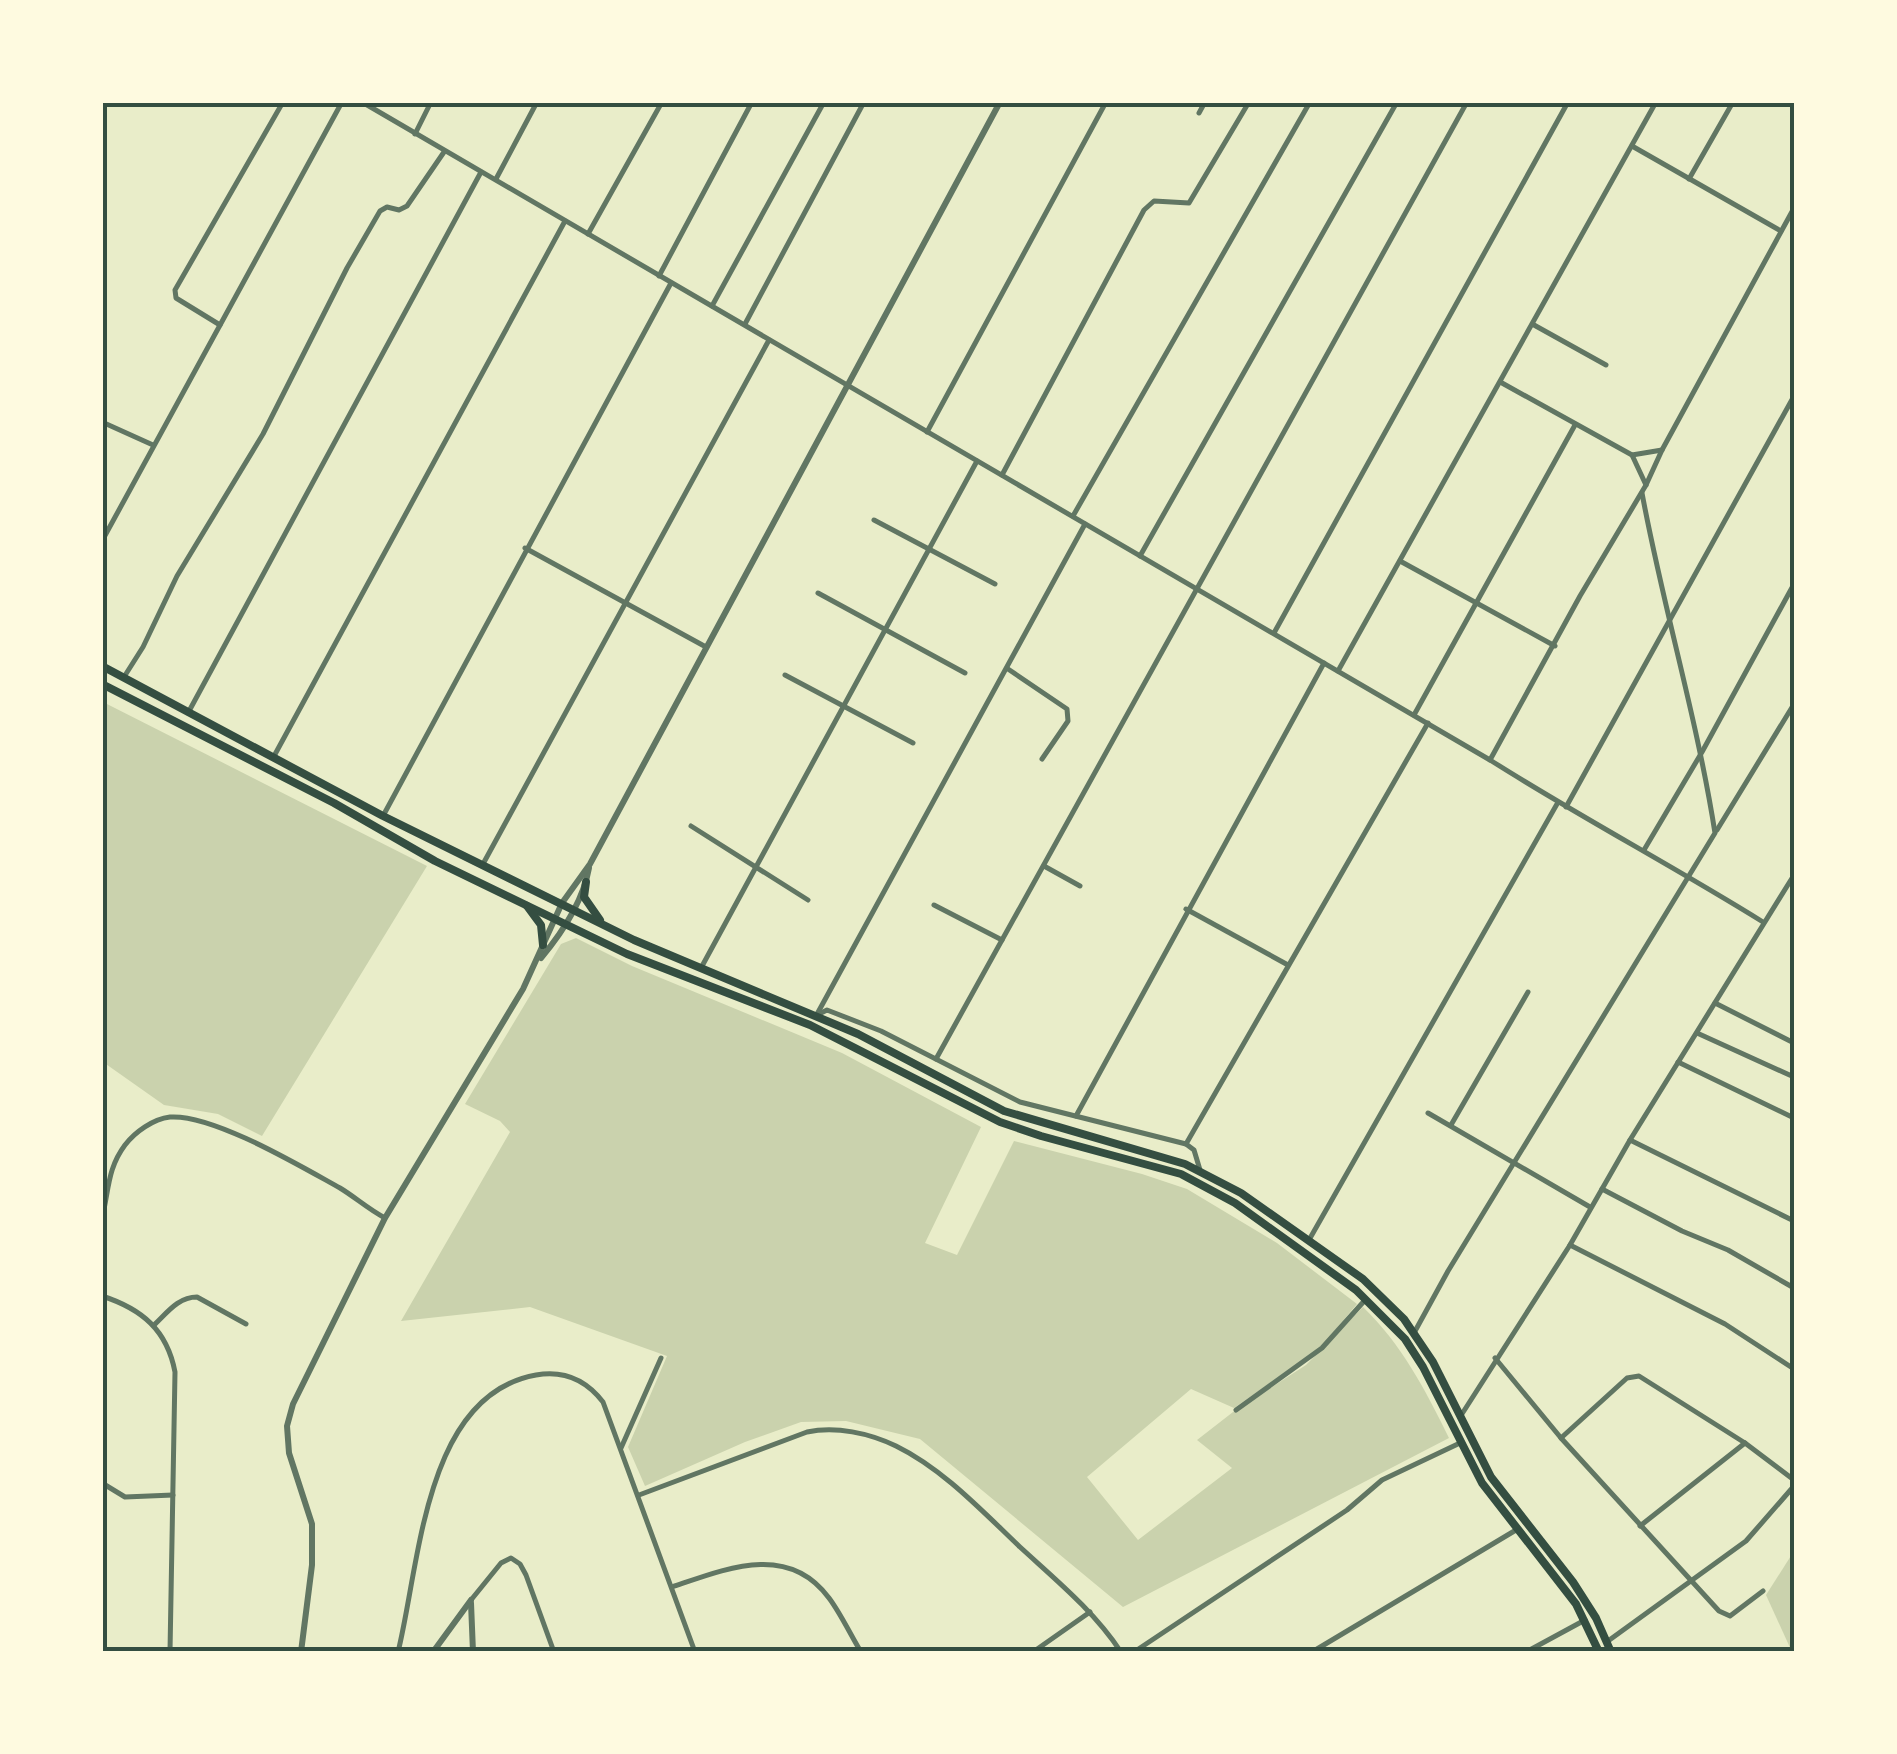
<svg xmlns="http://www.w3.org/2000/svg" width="1897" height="1754" font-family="Montserrat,sans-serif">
<rect width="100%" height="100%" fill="#e9edc9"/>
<g fill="#cad2ad">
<polygon points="103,702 427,866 262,1136 218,1114 164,1105 103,1062"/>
<path d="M576 938 632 966 842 1053 981 1127 925 1243 957 1255 1014 1141 1142 1174 1187 1189 1277 1243 1357 1304 1320 1348 1234 1408 1191 1389 1087 1477 1138 1540 1232 1468 1197 1440 1233 1412 1306 1365 1363 1307C1402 1345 1425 1389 1449 1438L1123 1607 920 1439 846 1421 801 1422 745 1442 645 1486 628 1447 667 1356 530 1307 401 1321 510 1132 500 1121 465 1104 561 944Z"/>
<polygon points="1794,1551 1794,1651 1792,1652 1766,1595"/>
</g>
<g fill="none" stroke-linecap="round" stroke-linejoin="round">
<g stroke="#617663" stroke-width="5">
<path d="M362 102 1490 760C1580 817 1673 866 1763 922"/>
<polyline points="1199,113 1205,102"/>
<polyline points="415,134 431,102"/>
<polyline points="1632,146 1781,231"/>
<polyline points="496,179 537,102"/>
<polyline points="1689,179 1733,102"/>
<polyline points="588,234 662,102"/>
<polyline points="659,276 752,102"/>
<polyline points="712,306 824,102"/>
<polyline points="745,324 864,102"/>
<polyline points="220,325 176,298 175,290 283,102"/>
<polyline points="1534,325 1606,365"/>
<polyline points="1502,383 1632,455 1646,485"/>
<polyline points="102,422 153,445"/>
<polyline points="927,432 1106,102"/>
<polyline points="1632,455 1662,450"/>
<polyline points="1002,475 1144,210 1154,201 1189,203 1249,102"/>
<polyline points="1073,516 1310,102"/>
<polyline points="874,520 995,584"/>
<polyline points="102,541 342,102"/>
<polyline points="525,548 706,647"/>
<polyline points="1140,556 1397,102"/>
<polyline points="1400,561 1555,646"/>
<polyline points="818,593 965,673"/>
<polyline points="1274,633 1568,102"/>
<polyline points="1008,669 1067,709 1068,721 1042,759"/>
<polyline points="1338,671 1656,102"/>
<polyline points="785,675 913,743"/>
<polyline points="124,677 143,647 177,576 263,434 347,268 380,211 387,207 399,210 407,206 444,152"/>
<polyline points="188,713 481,172"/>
<polyline points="1414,715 1575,425"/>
<polyline points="273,758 565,221"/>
<polyline points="1490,760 1580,596 1646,485 1662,450 1794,208"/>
<polyline points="1566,807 1794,396"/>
<polyline points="383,816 671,283"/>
<polyline points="691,826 808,900"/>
<polyline points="1717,830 1794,704"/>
<polyline points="1644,850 1702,752 1794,584"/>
<polyline points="483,864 769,340"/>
<polyline points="1044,866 1080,886"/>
<polyline points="934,905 1002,940"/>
<polyline points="1186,909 1288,965"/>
<polyline points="701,968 977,461"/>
<polyline points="1715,1003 1794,1043"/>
<polyline points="819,1014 827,1010 881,1031 1020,1102 1186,1144 1194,1150 1200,1170"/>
<polyline points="816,1016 1085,524"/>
<polyline points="1697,1033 1794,1077"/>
<polyline points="936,1059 1467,102"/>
<polyline points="1678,1062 1794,1118"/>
<polyline points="1428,1113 1590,1207"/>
<polyline points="1076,1116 1324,663"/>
<polyline points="1451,1125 1528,992"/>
<polyline points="1630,1140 1794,1221"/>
<polyline points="1186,1144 1428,723"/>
<polyline points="1602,1189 1682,1231 1728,1250 1794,1288"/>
<path d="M102 1218C109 1191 107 1169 125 1145 135 1132 153 1119 170 1117 213 1114 300 1166 340 1188 355 1197 368 1209 385 1218"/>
<polyline points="1309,1240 1557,804"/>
<polyline points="1570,1245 1725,1324 1794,1369"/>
<path d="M102 1296C142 1309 167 1330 175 1372L170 1652"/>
<path d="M154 1325C167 1313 178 1297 197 1297L246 1324"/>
<path d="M1414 1333 1448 1271 1715 833C1697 718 1663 607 1642 493"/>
<polyline points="1495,1358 1561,1438 1719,1611 1730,1616 1763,1591"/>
<polyline points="1236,1410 1322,1348 1366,1299"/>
<polyline points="1460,1417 1570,1245 1630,1140 1794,875"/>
<polyline points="1561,1438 1627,1378 1639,1376 1745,1443 1794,1480"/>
<polyline points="621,1448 661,1358"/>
<polyline points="102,1483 125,1497 173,1495"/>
<path d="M639 1495 807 1432C836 1426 869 1433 896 1446 943 1469 982 1511 1020 1547 1056 1580 1094 1611 1121 1652"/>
<polyline points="1640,1526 1745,1443"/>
<path d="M672 1587C725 1569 788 1542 829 1598 841 1614 850 1634 861 1652"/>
<polyline points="471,1600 501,1563 511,1558 520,1564 526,1575 554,1652"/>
<polyline points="1608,1641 1746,1541 1794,1486"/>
<path d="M398 1652C420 1564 424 1395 536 1375 564 1370 586 1380 603 1402L695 1652"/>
<polyline points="1033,1652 1090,1612"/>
<polyline points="1134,1652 1347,1510 1382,1480 1460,1443"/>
<polyline points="1312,1652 1516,1530"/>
<polyline points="1526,1652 1585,1620"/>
</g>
<g stroke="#617663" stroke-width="6">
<path d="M541 958C562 933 583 901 589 868"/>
<polyline points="471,1603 473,1652"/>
<polyline points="301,1652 312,1565 312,1524 289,1453 287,1426 293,1404 385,1218 523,989 562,903 590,864 1000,102"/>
<polyline points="433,1652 471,1600"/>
</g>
<g stroke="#344e41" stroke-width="8">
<polyline points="102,666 383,816 634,940 858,1034 1004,1111 1185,1164 1241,1193 1363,1279 1404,1319 1433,1362 1491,1477 1573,1582 1596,1618 1611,1652"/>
<polyline points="102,684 334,803 435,861 627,954 810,1025 1000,1122 1041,1136 1181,1174 1235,1203 1356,1290 1405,1339 1423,1367 1482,1483 1576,1604 1599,1652"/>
<polyline points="586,882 584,897 600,920"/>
<polyline points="527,906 541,925 543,945"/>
</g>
</g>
<rect width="1897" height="1754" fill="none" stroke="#fefae0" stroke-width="210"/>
<rect x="105" y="105" width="1687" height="1544" fill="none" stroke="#344e41" stroke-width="4"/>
</svg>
